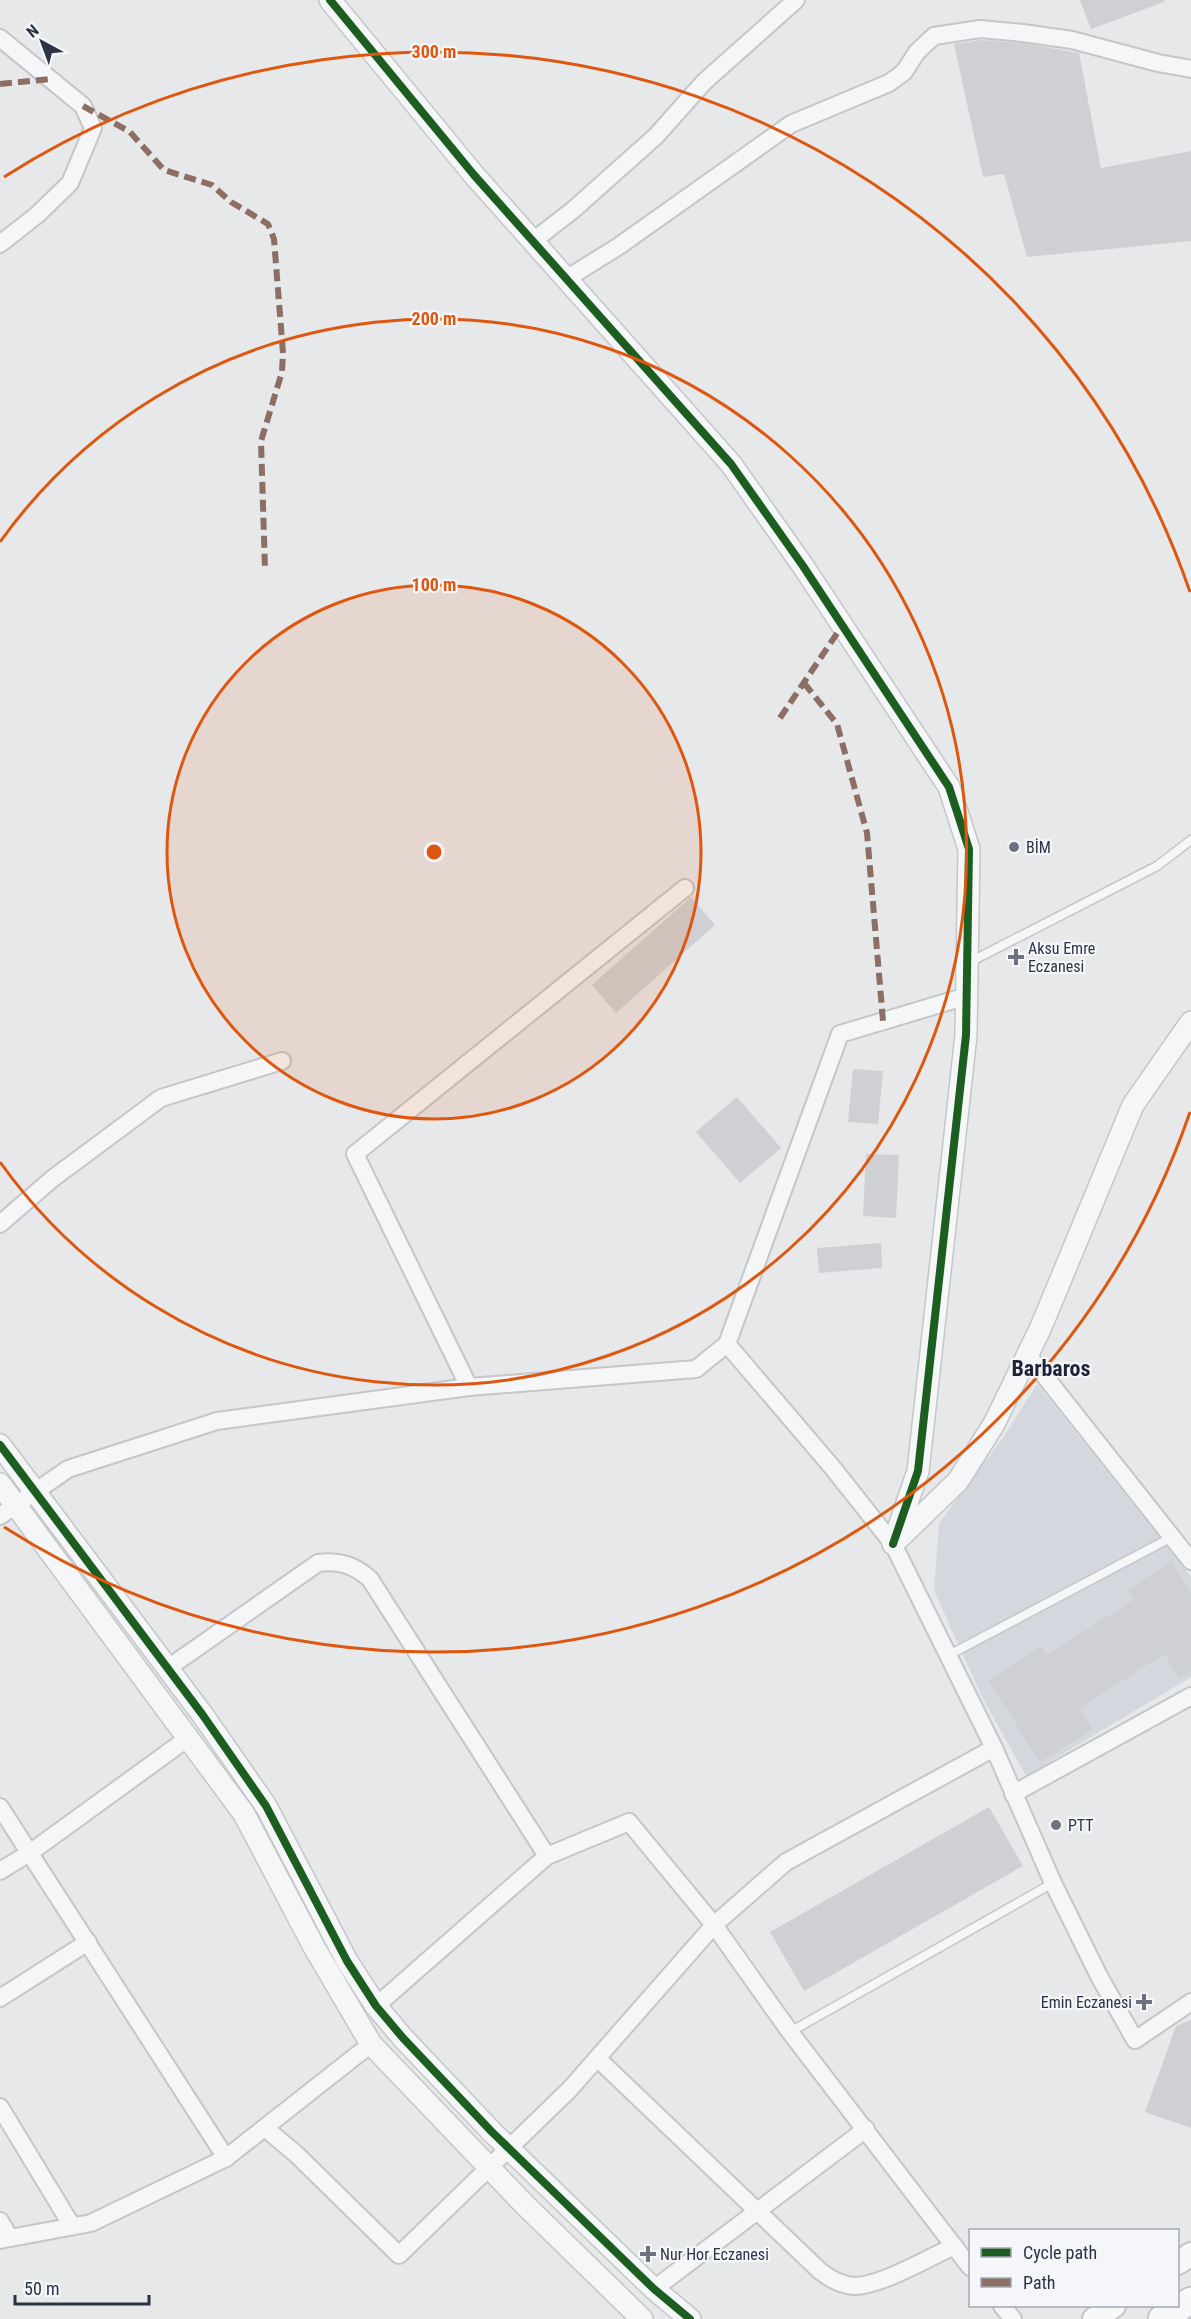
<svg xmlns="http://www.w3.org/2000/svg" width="1191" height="2319" font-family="'Roboto Condensed',sans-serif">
<rect width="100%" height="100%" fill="#e6e8ea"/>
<polygon fill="#d4d7dd" points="1037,1384 1191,1577 1191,1677 1026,1776 981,1695 934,1590 939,1523 1003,1438"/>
<g fill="#ced0d3">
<polygon points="1080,0 1164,0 1164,2 1091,29"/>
<polygon points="981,40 1022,43 1079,53 1101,168 1191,151 1191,241 1027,257 1004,174 983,177 954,44"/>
<polygon points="691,897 715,925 616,1013 592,985"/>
<polygon points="853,1069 883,1071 878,1124 848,1122"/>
<polygon points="737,1097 781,1148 740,1183 696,1132"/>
<polygon points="866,1154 899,1155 896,1218 863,1216"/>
<polygon points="881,1243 882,1268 819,1273 817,1248"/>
<polygon points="1171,1562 1191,1594 1191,1671 1180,1679 1164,1654 1080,1708 1093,1729 1040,1762 988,1680 1042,1646 1047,1655 1133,1600 1127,1590"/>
<polygon points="989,1807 1023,1866 804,1991 770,1932"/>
<polygon points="1191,2020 1191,2128 1145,2112 1176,2026"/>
</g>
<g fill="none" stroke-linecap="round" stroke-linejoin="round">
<g stroke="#c4c6c8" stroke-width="11">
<g id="service">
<polyline points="970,962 1157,866 1191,840"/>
<polyline points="949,1655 1172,1537"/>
<polyline points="790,2032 1053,1883"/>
</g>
</g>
<g stroke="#c4c6c8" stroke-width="20">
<g id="minor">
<polyline points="0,38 83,106 93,128 70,183 37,215 0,244"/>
<polyline points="533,241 573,210 656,136 704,82 796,0"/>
<polyline points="566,279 619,246 791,124 889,83 904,72 917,52 934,36 980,29 1023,33 1072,40 1158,63 1191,69"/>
<polyline points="967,996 840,1034 727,1344 832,1467 893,1544 994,1748 1053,1883 1099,1976 1135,2040 1191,2002"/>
<polyline points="0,1224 52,1179 161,1098 282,1061"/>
<polyline points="1028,1355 1191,1561"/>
<polyline points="469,1387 355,1154 685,888"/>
<polyline points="0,1516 68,1469 217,1421 469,1387 696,1369 727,1344"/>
<path d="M168 1668 318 1563C339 1560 354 1565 370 1579L547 1856"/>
<polyline points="1013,1794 1191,1696"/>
<polyline points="0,1807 226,2158"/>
<polyline points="0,1871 31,1852 188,1738"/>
<polyline points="0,1998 88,1942"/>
<polyline points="376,2006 547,1856 629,1822 714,1925 790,2032 970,2267"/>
<path d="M597 2058 820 2271C830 2279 841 2285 854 2286 880 2286 929 2258 954 2246"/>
<polyline points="0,2107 72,2226"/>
<polyline points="265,2128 296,2154 399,2255 570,2089 714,1925 786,1862 994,1748"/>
<polyline points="0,2221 10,2238"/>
<polyline points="0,2240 91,2223 226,2158 371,2044"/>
<polyline points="654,2289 866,2129"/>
<polyline points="1002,2306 1013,2319"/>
</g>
</g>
<g stroke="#c4c6c8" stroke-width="24">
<g id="tertiary">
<polyline points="330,0 474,175 731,464 803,566 949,787 969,849 966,1035 918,1471 893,1544"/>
<polyline points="0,1445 202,1714 266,1806 347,1961 376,2006 403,2038 492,2132 654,2289 690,2319"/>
<polyline points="0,1484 244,1814 314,1947 371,2044 524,2204 642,2319"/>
<polyline points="896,1541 958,1481 994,1424 1041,1327 1133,1105 1191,1022"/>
</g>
</g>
<g stroke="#c4c6c8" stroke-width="26">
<g id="secondary">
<polyline points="1178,2263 1191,2254"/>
<polyline points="1094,2319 1114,2306"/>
</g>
</g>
<g stroke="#b8bbbf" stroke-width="30">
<polyline id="trunk" points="1162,2319 1191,2301"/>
</g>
<use href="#service" stroke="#f5f6f7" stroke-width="8"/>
<use href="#minor" stroke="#f5f6f7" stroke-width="16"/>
<use href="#tertiary" stroke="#f5f6f7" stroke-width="21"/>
<use href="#secondary" stroke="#f8f8f8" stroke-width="22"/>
<use href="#trunk" stroke="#f8f8f8" stroke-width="27"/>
<polyline stroke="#cecfd2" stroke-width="1.5" points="1187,2319 1191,2316"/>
<g stroke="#8d6e63" stroke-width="6" stroke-dasharray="12 6" stroke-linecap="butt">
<polyline points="0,84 50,79"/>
<polyline points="83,106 130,132 164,170 212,185 231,202 268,224 274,239 283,353 282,372 261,441 265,570"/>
<polyline points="804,683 837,724 867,833 883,1021"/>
<polyline points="780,718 842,626"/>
</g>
<g stroke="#f4f6f9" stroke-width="11">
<g id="cycleway">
<polyline points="330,0 474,175 731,464 803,566 949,787 969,849 966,1035 918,1471 893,1544"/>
<polyline points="0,1445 202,1714 266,1806 347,1961 376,2006 403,2038 492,2132 654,2289 690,2319"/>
</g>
</g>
<use href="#cycleway" stroke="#1b5e20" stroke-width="8"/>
</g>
<circle cx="434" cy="852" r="267" fill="#df570f" fill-opacity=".12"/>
<g fill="none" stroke="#df570f" stroke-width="3">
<circle cx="434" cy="852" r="267"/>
<path d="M0 542A533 533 0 1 1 0 1162"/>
<path d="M1190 1112A800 800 0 0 1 4 1527M4 177A800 800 0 0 1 1190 592"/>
</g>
<g fill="#6c737f" stroke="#f4f6f9" stroke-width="2">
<circle cx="1014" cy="847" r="6"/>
<path d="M1013 948h6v6h6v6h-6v6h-6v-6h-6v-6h6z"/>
<circle cx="1056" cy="1825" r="6"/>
<path d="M1141 1993h6v6h6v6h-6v6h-6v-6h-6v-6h6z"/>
<path d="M645 2245h6v6h6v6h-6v6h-6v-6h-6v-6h6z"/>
</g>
<g text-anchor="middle" stroke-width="4.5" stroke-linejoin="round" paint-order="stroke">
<g font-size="16" fill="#2b3445" stroke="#f4f6f9" text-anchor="start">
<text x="1026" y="853">BİM</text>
<text x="1028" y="954">Aksu Emre<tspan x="1028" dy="18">Eczanesi</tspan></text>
<text x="1068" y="1831">PTT</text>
<text x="1132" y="2008" text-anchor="end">Emin Eczanesi</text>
<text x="660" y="2260">Nur Hor Eczanesi</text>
</g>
<g font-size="22" font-weight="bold" fill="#1d2536" stroke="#f4f6f9">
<text x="1051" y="1376">Barbaros</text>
</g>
</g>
<circle cx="434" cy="852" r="9" fill="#df570f" stroke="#f4f6f9" stroke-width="3"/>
<g font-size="18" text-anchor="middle" font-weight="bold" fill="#df570f" stroke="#f4f6f9" stroke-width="4.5" stroke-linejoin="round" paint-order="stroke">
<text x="434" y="58">300 m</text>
<text x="434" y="325">200 m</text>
<text x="434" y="591">100 m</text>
</g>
<rect x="969" y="2229" width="210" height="78" fill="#f4f6f9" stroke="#a4a8b1" stroke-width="1.5"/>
<rect x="981" y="2248" width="30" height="9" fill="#1b5e20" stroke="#a4a8b1" stroke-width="1.5"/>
<text x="1023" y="2259" font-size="18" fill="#2b3445">Cycle path</text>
<rect x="981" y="2278" width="30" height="9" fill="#8d6e63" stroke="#a4a8b1" stroke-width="1.5"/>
<text x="1023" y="2289" font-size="18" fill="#2b3445">Path</text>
<g transform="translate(42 42) rotate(319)" stroke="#f4f6f9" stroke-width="4.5" paint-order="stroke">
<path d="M0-4.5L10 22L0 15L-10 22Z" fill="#2b3445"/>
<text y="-9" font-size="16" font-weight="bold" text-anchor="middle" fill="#2b3445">N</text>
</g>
<path d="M15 2295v9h134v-9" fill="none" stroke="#2b3445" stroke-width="3"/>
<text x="24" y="2295" font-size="18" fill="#2b3445" stroke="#f4f6f9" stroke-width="4.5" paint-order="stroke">50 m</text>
</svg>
